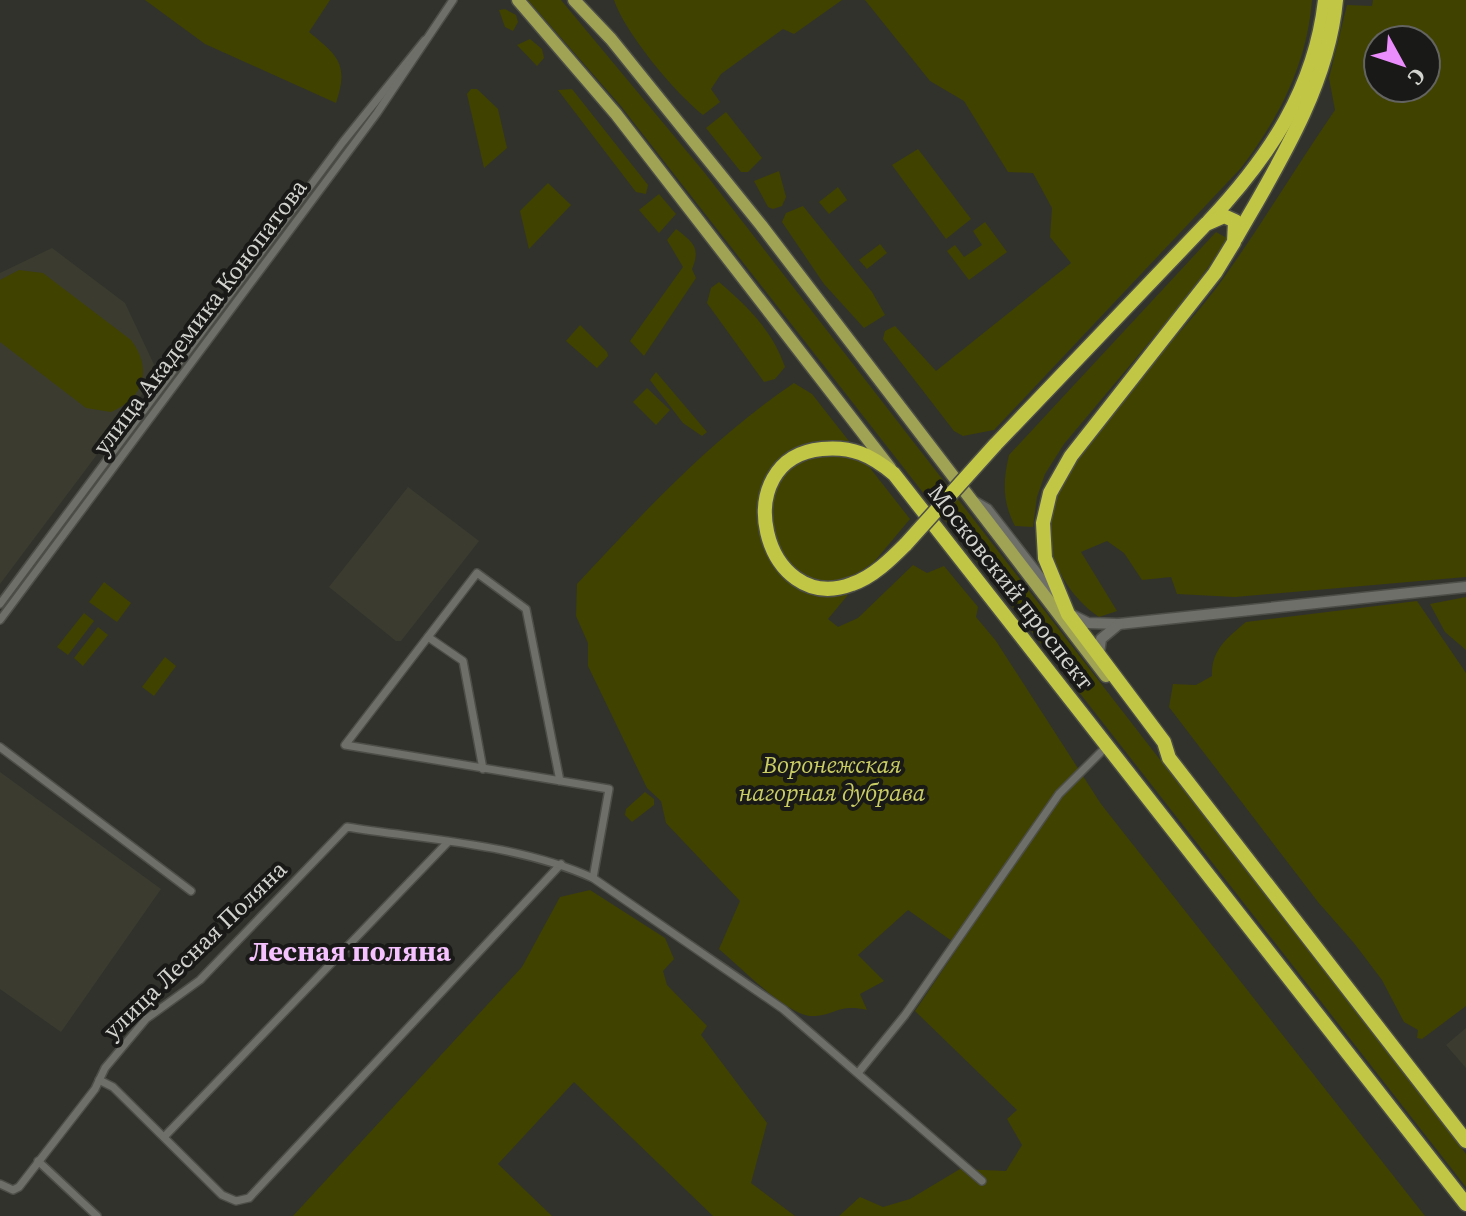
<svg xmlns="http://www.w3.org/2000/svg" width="1466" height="1216" font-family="'Source Serif 4',serif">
<rect width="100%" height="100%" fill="#31322c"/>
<g fill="#3b3c2f">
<polygon points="52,248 125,303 158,373 0,584 0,273"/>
<polygon points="408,487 479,541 401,641 396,641 329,587"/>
<polygon points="0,772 161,889 61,1032 0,989"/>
<polygon points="1466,1028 1466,1068 1446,1045"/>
</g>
<g fill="#404200" fill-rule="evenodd">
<path d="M145 0H330L309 32C338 56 349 64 336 103L205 44Z"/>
<polygon points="528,0 561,0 704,172 1466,1154 1466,1187 620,105"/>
<path d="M614 0H842L794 34 783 29 721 74 711 89 720 102 703 115C675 93 625 33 614 0Z"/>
<path d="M865 0H1312C1307 64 1279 118 1241 168L994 430 963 436 954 431 883 339 885 331 895 326 936 371 1071 263 1050 237 1052 208 1033 173 1008 172 964 101 930 81Z"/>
<path d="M1373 0H1466V577L1235 597 1177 594 1171 577 1142 580 1124 553 1107 541 1081 552 1117 611 1099 617C1067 596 1042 551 1050 513 1064 449 1178 341 1220 283 1260 227 1296 167 1335 110L1329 78 1347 5 1372 6ZM1378 40H1426V88H1378Z"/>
<polygon points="505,9 516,15 518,22 513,31 505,27 499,10"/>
<polygon points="530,39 542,49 544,58 537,66 517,45"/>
<polygon points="471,89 477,89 498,109 507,148 484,168 467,94"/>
<polygon points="572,89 648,185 646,194 636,192 558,90"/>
<polygon points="726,112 762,158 748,172 741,172 706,128"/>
<polygon points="918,149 971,219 946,239 892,165"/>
<polygon points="779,171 786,197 782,206 773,209 768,207 754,181"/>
<polygon points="548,183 571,205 529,249 520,211"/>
<polygon points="838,187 847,200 829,214 819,202"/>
<polygon points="659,194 676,214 659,233 639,210"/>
<polygon points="803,206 872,292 885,315 864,328 824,284 782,222 786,213"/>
<polygon points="985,222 1007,252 969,280 947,251 955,245 964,257 982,245 973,231"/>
<path d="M676 229C693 242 701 248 692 269L696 278 644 356 630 341 683 267 667 240Z"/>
<path d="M1216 232 1227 238 1224 245 1183 302 1064 444 1045 474 1037 497 1033 527 1015 526C1002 501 1003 481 1009 455Z"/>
<polygon points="880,244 887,253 867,269 859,260"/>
<path d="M19 270 43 273 131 340C153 369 144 398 111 412L86 408 0 342V280Z"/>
<path d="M719 282C748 307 772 330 785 367L775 379 764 382 707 303 711 288Z"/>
<polygon points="580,325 607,352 608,356 597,368 566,341"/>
<polygon points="656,372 707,432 702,436 683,423 650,380"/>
<path d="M794 383 812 394 910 519 874 562 853 576 847 596 828 619 838 627 858 618 913 565 927 573 944 566 978 607 976 617 996 641 1101 804 1425 1216H839L860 1197 883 1207 910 1199 960 1169 1006 1171 1022 1145 1007 1119 1017 1110 915 1011 959 946 908 910 858 955 884 981 860 994 867 1010C838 1003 835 1016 812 1016 788 1016 738 965 719 949L740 901 666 823 661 801 647 788 588 666V643L576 616 577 584C645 511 711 439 794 383Z"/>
<polygon points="647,388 670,410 656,425 633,402"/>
<polygon points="104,582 131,603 117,622 89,602"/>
<polygon points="1466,597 1466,650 1445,632 1430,604"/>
<path d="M1417 601 1466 673V1006L1422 1039 1417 1038 1418 1030 1404 1022 1382 980 1354 943 1318 902 1169 707 1173 684 1196 685 1212 676C1211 650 1227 638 1246 622Z"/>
<polygon points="84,613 94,621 68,655 57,647"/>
<polygon points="98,627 108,635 83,666 74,658"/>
<polygon points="165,657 176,666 154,696 142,687"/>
<polygon points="645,792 654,799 654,805 632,822 625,815 626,809"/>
<polygon points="590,890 665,938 674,959 663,971 667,985 707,1026 701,1035 767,1123 751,1183 795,1216 713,1216 574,1082 498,1164 552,1216 293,1216 522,967 560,897"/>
</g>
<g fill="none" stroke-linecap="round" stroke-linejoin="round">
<g stroke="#4d4e48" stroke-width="10">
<g id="street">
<polyline points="0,604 343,142 425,40"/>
<polyline points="0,620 377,113 453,0"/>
<polyline points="428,637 463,661 483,769"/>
<polyline points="0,747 191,891"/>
<polyline points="560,781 526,609 477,573 345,745 609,789 593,878"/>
<polyline points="858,1073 905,1015 1059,794 1107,746"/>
<polyline points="99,1080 113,1087 222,1195 236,1201 249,1198 561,864"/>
<polyline points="164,1137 448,842"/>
<polyline points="38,1161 97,1216"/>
<path d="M0 1184 13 1190 19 1187 95 1089 105 1068 146 1019 200 980 347 827C428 840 518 844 593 878L783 1009 982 1181"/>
</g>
</g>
<g stroke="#4d4e48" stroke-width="13">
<g id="secondary">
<polyline points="975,502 987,509 1059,602"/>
<polyline points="1070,614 1088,623 1119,624 1466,587"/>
<polyline points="1099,653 1101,639 1119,624"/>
</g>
</g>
<g stroke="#4d4e48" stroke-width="15">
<g id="primary">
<polyline points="518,0 616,114 890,468"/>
<polyline points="574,0 611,39 761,225 1106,676"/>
</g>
</g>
<g stroke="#4d4e48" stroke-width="17">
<g id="highway">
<path d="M1209 221C1269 157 1315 89 1325 0"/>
<path d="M1236 238C1278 165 1328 86 1336 0"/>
<polyline points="995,445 1206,224 1224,216 1235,221 1234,242 1215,273 1071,456 1050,493 1043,523 1045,558 1068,614 1164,742 1169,758 1466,1141"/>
<path d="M906 544C891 559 873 577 852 584 763 618 725 458 822 449 852 446 871 455 894 474L1466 1204"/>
</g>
</g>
<use href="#street" stroke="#6e6f68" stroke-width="7"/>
<use href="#secondary" stroke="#6e6f68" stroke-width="10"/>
<use href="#primary" stroke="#a0a353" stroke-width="12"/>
<use href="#highway" stroke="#c1c645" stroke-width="14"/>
<g stroke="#4d4e48" stroke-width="17" stroke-linecap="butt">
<polyline id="highway-bridge" points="906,544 995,445"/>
</g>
<use href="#highway-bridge" stroke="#c1c645" stroke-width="14"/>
</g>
<g text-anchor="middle" stroke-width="8" stroke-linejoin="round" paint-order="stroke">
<g font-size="24" fill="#d2d2cf" stroke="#191917">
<text transform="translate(200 317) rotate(-53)" y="8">улица Академика Конопатова</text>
<text transform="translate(1011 587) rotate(52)" y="8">Московский проспект</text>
<text transform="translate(195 950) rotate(-44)" y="8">улица Лесная Поляна</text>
</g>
<g font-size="24" font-style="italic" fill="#c9cd63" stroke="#191917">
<text x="832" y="773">Воронежская<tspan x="832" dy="28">нагорная дубрава</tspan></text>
</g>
<g font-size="28" font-weight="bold" fill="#f5c1fe" stroke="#191917">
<text x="350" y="961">Лесная поляна</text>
</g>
</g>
<g transform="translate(1402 64) rotate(130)"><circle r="38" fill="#191917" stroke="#636361" stroke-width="2"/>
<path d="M0-6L14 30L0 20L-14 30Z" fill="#eb8dfc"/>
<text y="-12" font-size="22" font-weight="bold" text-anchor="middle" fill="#d2d2cf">С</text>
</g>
</svg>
